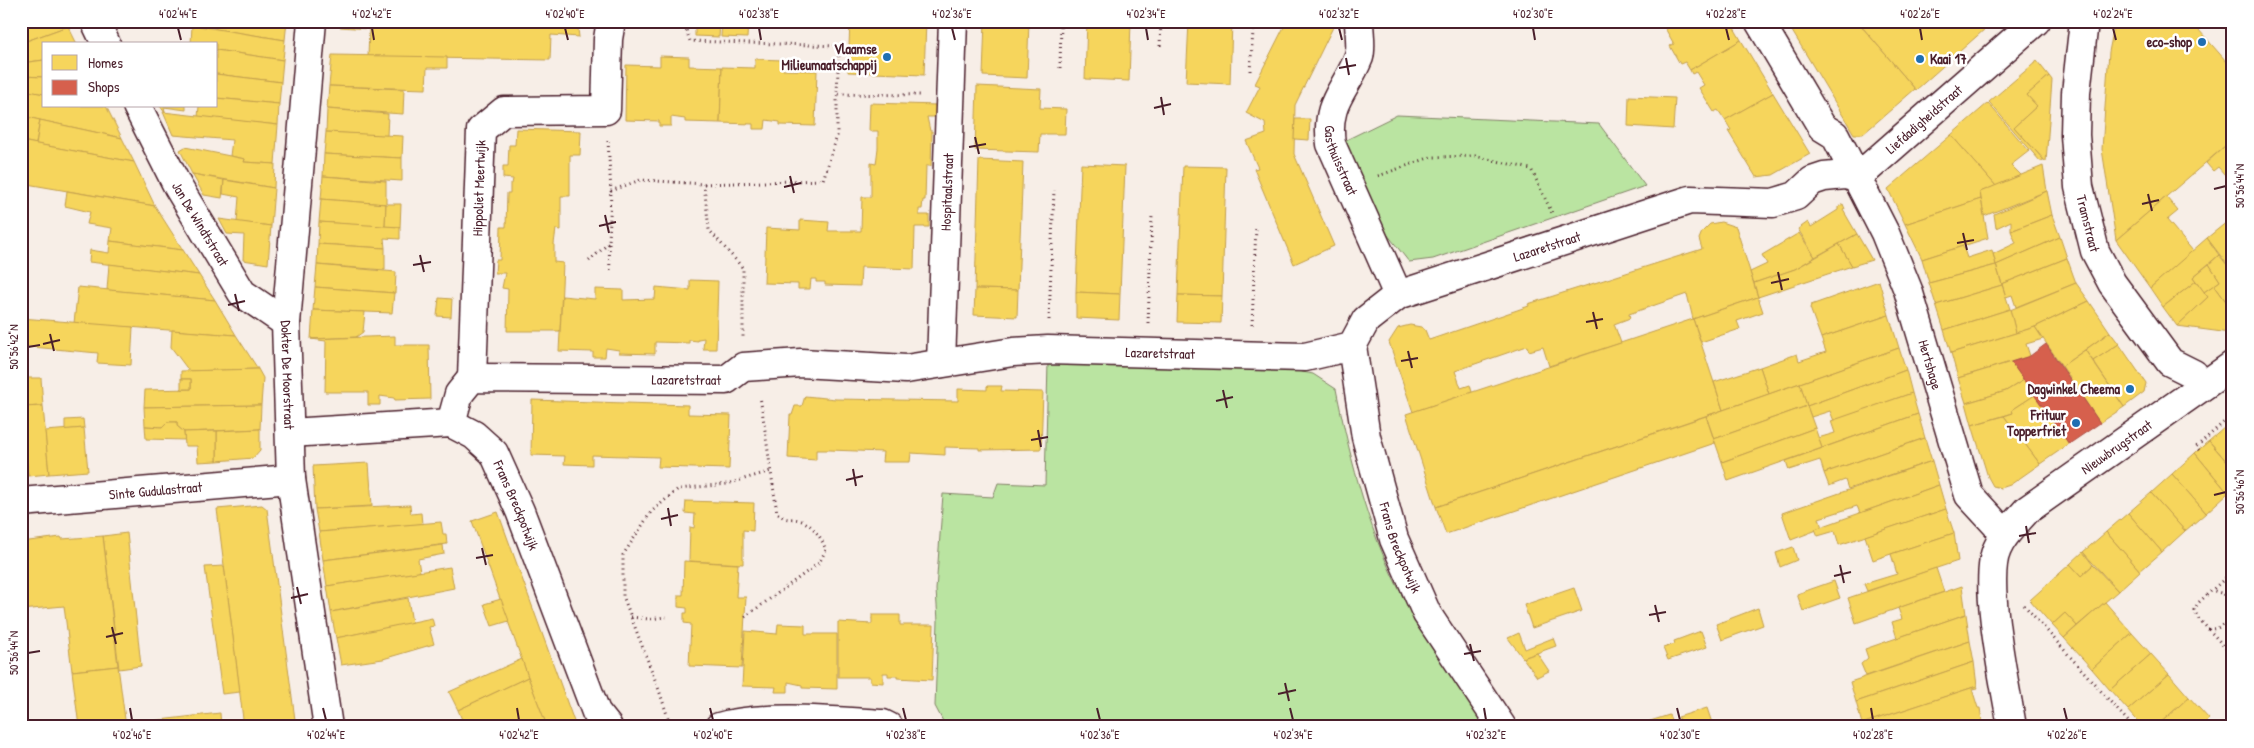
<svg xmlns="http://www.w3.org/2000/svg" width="2254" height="748" font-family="'Patrick Hand',sans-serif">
<rect width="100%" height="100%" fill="#f7eee7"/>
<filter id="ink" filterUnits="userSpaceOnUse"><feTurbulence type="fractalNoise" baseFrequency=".02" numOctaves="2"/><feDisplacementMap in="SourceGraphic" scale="10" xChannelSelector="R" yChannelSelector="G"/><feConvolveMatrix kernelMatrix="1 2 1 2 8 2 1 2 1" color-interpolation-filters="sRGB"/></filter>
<g filter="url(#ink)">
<g fill="#bae4a1" stroke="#828266">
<polygon points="1397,115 1599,124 1645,186 1433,259 1409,262 1376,220 1344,141"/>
<path d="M1048 362 1292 370 1313 374 1336 389C1351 463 1370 539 1408 606 1432 648 1464 684 1488 727H946L935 706 938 621 936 590 943 494 993 497 998 483 1045 485Z"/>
</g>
<g fill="#f6d55c" stroke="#c29e4d">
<polygon points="24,21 66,21 68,26 21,43 21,22"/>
<polygon points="216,21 287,21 285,40 215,29"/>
<polygon points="340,21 577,21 579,37 551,35 550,60 368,57 369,29 340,27"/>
<polygon points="695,21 720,21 719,37 695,36"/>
<polygon points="722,21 748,21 747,38 721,37"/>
<polygon points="850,21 926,21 924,75 848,72"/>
<polygon points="985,21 1029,21 1027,78 983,76"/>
<polygon points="1087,21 1131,21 1129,81 1085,79"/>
<polygon points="1189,21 1232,21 1230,84 1186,82"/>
<polygon points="1287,21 1336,21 1295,105 1294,154 1334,246 1294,264 1254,169 1258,168 1246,141 1266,134 1265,123 1246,113 1260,86 1255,84"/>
<polygon points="1666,21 1730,21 1741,40 1690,70 1685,62 1680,64 1670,46 1674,44 1662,23"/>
<polygon points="1786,21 1857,21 1915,89 1863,134 1854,134"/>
<polygon points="1857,21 1994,21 1916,90"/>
<polygon points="2115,21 2191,21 2233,69 2233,139 2116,240 2102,149 2109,52"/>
<polygon points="192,25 285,40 283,60 216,50 216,44 191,44"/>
<polygon points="68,26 77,44 44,44 44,60 21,63 21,43"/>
<polygon points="1741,40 1773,93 1725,120 1718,110 1714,112 1699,88 1704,85 1696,72 1692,74 1690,70"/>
<polygon points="216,50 283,60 281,82 216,74"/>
<polygon points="332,55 447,57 447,68 427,68 426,89 329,86"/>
<polygon points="660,56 689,57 689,66 722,67 720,123 685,122 685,119 671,117 671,126 659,126 659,121 625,120 626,65 660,66"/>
<polygon points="755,59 783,60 783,70 817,71 815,126 780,125 780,122 766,120 765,129 753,129 753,124 720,123 722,67 755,68"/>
<polygon points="44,60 44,77 21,76 21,63"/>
<polygon points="2037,61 2049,76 2027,95 2037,106 2014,127 2043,159 2043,161 2040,161 1989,102"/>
<polygon points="216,74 281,82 279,104 216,98"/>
<polygon points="21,76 44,77 44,94 21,90"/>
<polygon points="2049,76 2052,80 2046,162 2014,127 2037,106 2027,95"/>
<polygon points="329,86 404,89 403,114 327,109"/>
<polygon points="977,86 1041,89 1040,108 1066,109 1065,134 1040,134 1039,152 975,150"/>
<polygon points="24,90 44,94 44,106 106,106 122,138 21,116"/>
<polygon points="1773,93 1810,154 1773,175 1756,177 1728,131 1731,130 1725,120"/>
<polygon points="1629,96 1675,98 1673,129 1628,126"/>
<polygon points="216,98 279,104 278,125 198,117 199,106 216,106"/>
<polygon points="870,103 937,105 937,117 927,117 930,131 932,131 931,166 926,166 925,200 923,200 922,209 919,209 919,215 929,215 929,227 915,227 914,269 861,267 860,286 825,285 825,282 816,282 816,279 811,279 810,289 798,289 798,284 764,283 766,228 800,230 800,220 829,222 828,231 861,231 862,197 871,197 871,163 876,164 878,148 878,131 869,131"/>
<polygon points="1988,103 2029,151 2011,165 2021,175 1996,186 1951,135"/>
<polygon points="160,106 186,106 186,110 164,107 165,113"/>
<polygon points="327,109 388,114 387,136 326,132"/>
<polygon points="163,112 278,125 275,164 244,162 245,159 230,156 232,140 173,135"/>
<polygon points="27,117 40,120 36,144 23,141"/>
<polygon points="1295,119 1310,119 1309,140 1294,139"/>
<polygon points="40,120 122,138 134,162 36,144"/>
<polygon points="516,129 581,131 580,155 570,155 570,196 561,196 561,230 556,229 554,244 554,262 563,263 560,331 507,331 508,289 502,288 505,273 495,273 496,260 500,260 501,227 506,227 507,193 510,193 510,184 512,184 513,179 503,178 503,166 508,166 509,145 515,145"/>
<polygon points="326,132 403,136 402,158 324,154"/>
<polygon points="1951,135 1996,186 1980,192 1981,199 1905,224 1888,189"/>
<polygon points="2233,139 2233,184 2218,167 2213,171 2206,163"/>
<polygon points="21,141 134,162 155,206 21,183"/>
<polygon points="185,147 245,159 244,162 275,164 274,188 192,174 180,150"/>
<polygon points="324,154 402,158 402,181 323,176"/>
<polygon points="979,160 1023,162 1018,290 975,289"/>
<polygon points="1081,164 1125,166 1120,294 1076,292"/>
<polygon points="1183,166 1226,167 1222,296 1178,295"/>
<polygon points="2043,166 2047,191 1984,216 1980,192"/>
<polygon points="192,174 224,180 222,198 204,195"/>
<polygon points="323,176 386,181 386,204 321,199"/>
<polygon points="224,180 274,188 271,226 237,222 239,197 223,194"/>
<polygon points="21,183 26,184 21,215"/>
<polygon points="67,191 155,206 183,250 110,241 112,228 87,224 90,212 65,206"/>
<polygon points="2047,191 2052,215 2011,231 2011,221 1996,228 1994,214"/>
<polygon points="2166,197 2178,211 2167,220 2193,251 2150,288 2116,240"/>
<polygon points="321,199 386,204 385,227 319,222"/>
<polygon points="1981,199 1988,238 1922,259 1905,224"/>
<polygon points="386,204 401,204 400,227 385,227"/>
<polygon points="1843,204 1845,209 1843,210 1857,234 1815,257 1798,229 1808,222 1811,227 1838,210 1838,207"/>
<polygon points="2052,215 2060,237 1996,265 1993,254 2016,243 2011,231"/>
<polygon points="2233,217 2233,234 2229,238 2233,242 2233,272 2207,238"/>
<polygon points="219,219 271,226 268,264 243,260 244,235 227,234"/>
<polygon points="319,222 400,227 400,239 384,238 385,248 318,244"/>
<polygon points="1721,222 1736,227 1758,297 1693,319 1687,294 1629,314 1630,318 1614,324 1621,343 1549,366 1543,347 1529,351 1527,346 1455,371 1461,388 1470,385 1472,392 1413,412 1389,342 1398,328 1410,325 1421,327 1425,330 1429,340 1529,306 1528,304 1702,249 1699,239 1702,232 1710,224"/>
<polygon points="1799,233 1815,257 1795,269 1754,283 1750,272 1767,264 1762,255"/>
<polygon points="1857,234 1872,260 1852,266 1839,244"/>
<polygon points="2060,237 2067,258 2002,284 1996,265"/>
<polygon points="2207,238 2219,255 2193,277 2196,281 2163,307 2150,288"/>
<polygon points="110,241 183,250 199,275 89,262 90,250 109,253"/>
<polygon points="318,244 385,248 385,270 317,265"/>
<polygon points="1839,244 1852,266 1758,297 1754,283 1795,269"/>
<polygon points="1963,246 1967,258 1992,250 1996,265 1929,283 1922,259"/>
<polygon points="2219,255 2233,272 2233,311 2214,285 2220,281 2209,264"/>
<polygon points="2067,258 2076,283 2016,307 2012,295 2006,297 2002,284"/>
<polygon points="109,264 199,275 215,300 107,290"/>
<polygon points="2209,264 2220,281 2204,292 2193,277"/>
<polygon points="317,265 396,272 395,293 315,287"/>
<polygon points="1996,265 2002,285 1936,305 1929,283"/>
<polygon points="690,280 718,281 716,349 703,349 704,338 698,339 698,341 689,340 689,343 655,342 655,354 619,353 619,350 606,348 605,357 593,357 593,352 559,351 562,296 595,299 595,289 623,290 623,300 655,299 656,287 690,290"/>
<polygon points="1879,281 1889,315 1821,338 1810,308 1811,305"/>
<polygon points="2196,281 2208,297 2177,326 2163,307"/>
<polygon points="2076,283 2089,301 2035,327 2016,333 2010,310"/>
<polygon points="2002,285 2010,309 1944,330 1936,305"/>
<polygon points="2214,285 2233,311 2233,331 2230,333 2177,326 2208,297 2204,292"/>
<polygon points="78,287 215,300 236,335 74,323"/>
<polygon points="315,287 394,293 392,313 313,310"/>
<polygon points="975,289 1018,290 1017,317 974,315"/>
<polygon points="1076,292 1120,294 1119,320 1076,318"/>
<polygon points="1178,295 1222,296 1221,323 1177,322"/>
<polygon points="1758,297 1763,312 1737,321 1740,329 1701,342 1693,319"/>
<polygon points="439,298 452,299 451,317 437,316"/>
<polygon points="2089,301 2110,332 2062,366 2035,327"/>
<polygon points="2010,309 2016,333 1951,353 1944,330"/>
<polygon points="313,310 365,312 363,332 356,337 311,339"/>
<polygon points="1889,315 1899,348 1769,394 1760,367 1797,354 1799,361 1826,352 1821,338"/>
<polygon points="21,318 133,327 131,365 97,363 98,353 21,346"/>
<polygon points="1693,319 1723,410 1436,507 1406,414"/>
<polygon points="2035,327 2043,339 2026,344 2030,356 1958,378 1951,353"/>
<polygon points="172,330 236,335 258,369 189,371 171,347"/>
<polygon points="2110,332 2119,344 2093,361 2085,350"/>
<polygon points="395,336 395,345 429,345 430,399 395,400 394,398 380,396 380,405 368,405 368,392 325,392 326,341 311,339"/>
<polygon points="2119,344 2146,383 2144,392 2124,407 2093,361"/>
<polygon points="1899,348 1906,370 1807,406 1800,383"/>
<polygon points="2085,350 2124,407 2100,423 2062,366"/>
<polygon points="2011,362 2024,380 2006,391 1966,403 1958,378"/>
<polygon points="1760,367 1769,394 1723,410 1714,382"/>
<polygon points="258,369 263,378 261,405 144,407 145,390 191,389 191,379 181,379 181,371"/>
<polygon points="1906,370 1912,393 1834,421 1830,411 1811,417 1807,406"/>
<polygon points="21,378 41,378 43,406 21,407"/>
<rect x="181" y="379" width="10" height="10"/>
<polygon points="2024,380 2035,395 2012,410 2013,413 1972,425 1966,403 2006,391"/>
<polygon points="1800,383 1807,406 1714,439 1706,416"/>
<polygon points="987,386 1002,386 1001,391 1043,392 1041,449 979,450 979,448 945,447 945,455 911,453 910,462 882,462 883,452 830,450 816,450 816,460 788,458 790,415 792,415 795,406 802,406 805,396 836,399 958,401 958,389 987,390"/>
<polygon points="1912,393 1918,414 1822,448 1818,438 1835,433 1831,421"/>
<polygon points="2035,395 2069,444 2040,464 2004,416 2013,413 2012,410"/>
<polygon points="532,400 688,405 688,414 731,415 729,469 658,467 659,457 592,455 592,465 564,464 565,456 531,455"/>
<polygon points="261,405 260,429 184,432 177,426 177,422 167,422 162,427 145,426 144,407"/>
<polygon points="43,406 49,474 28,476 22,407"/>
<polygon points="1807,406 1815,428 1722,462 1714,439"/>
<polygon points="21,407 28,476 21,477"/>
<polygon points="1918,414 1925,438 1824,473 1820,460 1789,470 1786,461"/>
<polygon points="1706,416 1715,443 1446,534 1436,507"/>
<polygon points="2004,416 2040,464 2010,485 2001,488 1993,486 1988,477 1972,425"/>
<polygon points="83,419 84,428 65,430 65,420"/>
<polygon points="2233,420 2233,469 2209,441"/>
<polygon points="167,422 177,422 177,426 184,432 185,440 146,439 145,426 162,427"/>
<polygon points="84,428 88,471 49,474 45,431"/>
<polygon points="1815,428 1822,448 1728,481 1722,462"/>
<polygon points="260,429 260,450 253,458 217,461 217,431"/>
<polygon points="217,431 217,461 198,462 197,446 185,446 184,432"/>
<polygon points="1925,438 1932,461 1848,489 1845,480 1829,486 1824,473"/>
<polygon points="2209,441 2233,469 2233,489 2228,493 2195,453"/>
<polygon points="2209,441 2233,469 2233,489 2228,493 2195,453"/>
<polygon points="2195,453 2228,493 2206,513 2172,474"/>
<polygon points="1932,461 1939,485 1860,513 1857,506 1819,518 1822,528 1791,540 1782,513"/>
<polygon points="369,463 372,506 315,509 313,466"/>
<polygon points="2172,474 2206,513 2185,531 2151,493"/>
<polygon points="1939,485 1946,509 1839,545 1835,531 1818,536 1815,529"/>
<polygon points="2151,493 2185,531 2162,552 2128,513"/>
<polygon points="686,501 754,503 753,531 743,530 743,564 689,561 690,527 694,528 695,514 685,513"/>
<polygon points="262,505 267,509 296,727 244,727 217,509"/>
<polygon points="410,505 411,514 421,513 422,524 319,532 315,509"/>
<polygon points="1946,509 1954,533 1873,560 1865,536"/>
<polygon points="498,512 576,727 547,727 528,677 472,521"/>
<polygon points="2128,513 2162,552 2140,571 2106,532"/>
<polygon points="441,522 443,534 446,534 447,544 323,560 319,532"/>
<polygon points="2106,532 2140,571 2118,591 2083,552"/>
<polygon points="127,533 141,666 119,669 103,536"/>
<polygon points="1954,533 1958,561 1867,591 1864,584 1897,574 1891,554"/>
<polygon points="103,536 118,666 72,671 64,606 21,610 21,542 61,537 62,539"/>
<polygon points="443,545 444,554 418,559 420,572 327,586 323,560"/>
<polygon points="1793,547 1797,560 1780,567 1776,553"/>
<polygon points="2083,552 2093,565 2081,576 2070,564"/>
<polygon points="684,561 738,564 736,597 746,597 742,668 689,666 691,624 684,623 684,613 687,613 687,608 678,607 678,595 683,595"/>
<polygon points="2070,564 2081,576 2093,565 2118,591 2077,626 2065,613 2052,625 2030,600"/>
<polygon points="224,566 240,692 222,694 205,567"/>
<polygon points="450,567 454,588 331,612 327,586"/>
<polygon points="1936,568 1944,592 1856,623 1848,598"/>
<polygon points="1834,581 1840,598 1803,611 1797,594"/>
<polygon points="1962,586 1966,614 1897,638 1892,622 1902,619 1898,608"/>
<polygon points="1574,588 1582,611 1532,628 1524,605"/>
<polygon points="408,598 412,623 336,638 331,612"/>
<polygon points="501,599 509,621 492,626 484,604"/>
<polygon points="2105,602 2132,633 2092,669 2064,638"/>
<polygon points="1758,608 1763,625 1722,640 1716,624"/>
<polygon points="2065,613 2077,626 2064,638 2052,625"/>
<polygon points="1966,614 1970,641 1866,676 1861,664 1868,658 1865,649"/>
<polygon points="872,615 900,615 900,625 934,625 932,680 897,678 897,676 888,676 888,673 883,673 883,683 870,682 870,677 838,677 838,622 872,624"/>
<polygon points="432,618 434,626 429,627 434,644 383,659 341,665 336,638"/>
<polygon points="778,624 805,625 805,634 837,634 837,689 802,688 802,685 788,682 788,692 775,692 776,687 742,686 745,631 777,634"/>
<polygon points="1701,631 1707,647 1668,660 1663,648 1675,644 1674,641"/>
<polygon points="1519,633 1525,649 1553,638 1556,646 1523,658 1508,638"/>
<polygon points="2132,633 2151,654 2110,690 2092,669"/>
<polygon points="1970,641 1974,662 1856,702 1850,682"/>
<polygon points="1537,653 1549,671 1537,677 1523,658"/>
<polygon points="2151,654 2169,674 2128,710 2110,690"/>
<polygon points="522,659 528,677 458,710 449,692"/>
<polygon points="1974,662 1977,686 1862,724 1856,702"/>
<polygon points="118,666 126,727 79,727 72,671"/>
<polygon points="2169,674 2189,697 2156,727 2143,727 2128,710"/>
<polygon points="528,677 545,721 534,727 465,727 458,710"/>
<polygon points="1977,686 1978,688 1972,689 1978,708 1980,708 1983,727 1852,727"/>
<polygon points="2189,697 2209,719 2200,727 2156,727"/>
<polygon points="1707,708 1712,723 1699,727 1682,727 1678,717"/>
<polygon points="220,713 221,727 126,727 125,724"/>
<polygon points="1669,715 1673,724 1665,727 1641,727 1641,724"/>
</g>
<polygon fill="#d6604d" stroke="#ac4c43" points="2046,344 2100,423 2069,444 2011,362 2030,356"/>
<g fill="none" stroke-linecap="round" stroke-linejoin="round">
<g stroke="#4a1f2b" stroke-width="31">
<g id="minor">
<polyline points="95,21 106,44"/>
<path id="s1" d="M312 21 286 323 291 479 328 727"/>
<path id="s2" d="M1359 21C1359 32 1362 47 1359 57 1345 92 1325 102 1331 144L1398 295"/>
<path id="s3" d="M1759 21 1822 127 1835 135 1885 233 1908 290 1969 495 2005 534"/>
<path id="s4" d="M2084 21 2076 93 2075 135 2079 187 2095 251 2112 283 2170 362 2194 374 2202 386"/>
<path id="s5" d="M137 106 178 187 242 293 286 323"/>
<path id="s6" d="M1857 178 2036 21"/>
<path id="s7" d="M1352 346 1366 437 1394 539 1427 614 1502 727"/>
<path id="s8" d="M941 363 953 21"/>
<path id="s9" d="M472 378 481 130 504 111 606 110 608 39 611 21"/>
<path id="s10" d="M451 423 459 394 472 378 726 380 743 367 801 363 906 369 1013 352 1048 350 1305 357 1352 346 1366 320 1398 295 1659 210 1690 200 1773 203 1796 196 1812 181 1824 177 1845 175 1857 178"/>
<path id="s11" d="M290 433 451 423 474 435 494 453 520 511 596 712 608 727"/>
<path id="s12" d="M21 502 291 479"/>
<path d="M719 727C763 714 836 721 883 724L889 727"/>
<path id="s13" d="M2012 727C2006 689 1982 581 1997 549 2003 534 2016 523 2027 510L2233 365"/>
</g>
</g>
<g stroke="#4a1f2b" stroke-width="3" stroke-dasharray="1 4" stroke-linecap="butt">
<polyline points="683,21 690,41 839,46 837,94 921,95"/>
<polyline points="1160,46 1161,21"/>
<polyline points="1060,68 1061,21"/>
<polyline points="1250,71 1253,32 1257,21"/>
<polyline points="608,141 611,191 640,180 704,184 709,230 743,268 743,337"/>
<polyline points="1378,176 1431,157 1475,156 1531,169 1552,213"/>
<polyline points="704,184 823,180 837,136 837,94"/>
<polyline points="609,244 610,270"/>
<polyline points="589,261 609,243 611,191"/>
<polyline points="1049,320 1054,190"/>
<polyline points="1148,323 1152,216"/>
<polyline points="1252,325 1256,226"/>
<polyline points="2199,450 2196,447 2233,414"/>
<polyline points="2232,489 2233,490"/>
<polyline points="2233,571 2198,603 2194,610 2198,618 2233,656"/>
<polyline points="2024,605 2133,727"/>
<polyline points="631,617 649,619 666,617"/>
<path d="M745 617 819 563 826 550C821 537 813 524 799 520 787 517 789 522 777 513L760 396"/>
<path d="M2208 629C2229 630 2238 610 2224 594L2211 590"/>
<polyline points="671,727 659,690 623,596 623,555 651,512 678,489 727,484 771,471"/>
</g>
<use href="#minor" stroke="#fff" stroke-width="28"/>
</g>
</g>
<path fill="none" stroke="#4a1f2b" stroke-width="2" d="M178 28 181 40M372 28 374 40M565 28 568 40M759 28 761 40M952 28 955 40M1146 28 1148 40M1339 28 1342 40M1533 28 1535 40M1726 28 1729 40M1920 28 1922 40M2113 28 2116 40M1346 58 1349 75M1339 68 1356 65M1161 97 1164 115M1154 108 1171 104M975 137 979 154M969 147 986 144M790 176 794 193M784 187 801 183M2214 189 2226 186M2148 194 2152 211M2142 204 2159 200M605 215 609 233M599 226 616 222M1963 233 1967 250M1957 243 1974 240M420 255 424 272M413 265 431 262M1778 272 1782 290M1771 283 1789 279M235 294 239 311M228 305 245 301M1593 312 1597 329M1586 322 1603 319M50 334 54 351M43 344 60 340M28 347 40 345M1408 351 1412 368M1401 361 1418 358M1223 390 1227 408M1216 401 1233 397M1038 430 1041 447M1031 440 1048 437M853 469 856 486M846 480 863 476M2214 495 2226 492M668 508 671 526M661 519 678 515M2026 526 2029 543M2019 536 2036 533M482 548 486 565M476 558 493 555M1840 565 1844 583M1834 576 1851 572M297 587 301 604M291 598 308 594M1655 605 1659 622M1649 615 1666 612M112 627 116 644M106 637 123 633M1470 644 1474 661M28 653 40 651M1464 654 1481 651M1285 683 1289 701M1278 694 1296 690M130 708 132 720M323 708 326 720M517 708 519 720M710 708 713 720M903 708 906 720M1097 708 1100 720M1290 708 1293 720M1484 708 1486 720M1677 708 1680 720M1871 708 1873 720M2064 708 2067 720"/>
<g fill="#1f6fb2" stroke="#fff" stroke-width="2">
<circle cx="2202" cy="42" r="5"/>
<circle cx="887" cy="57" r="5"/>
<circle cx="1920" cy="59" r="5"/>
<circle cx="2130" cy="389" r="5"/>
<circle cx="2076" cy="423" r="5"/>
</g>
<g text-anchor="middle" stroke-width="5" stroke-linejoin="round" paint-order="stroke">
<g font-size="14" font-weight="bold" fill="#4a1f2b" stroke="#fff" text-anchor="end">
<text x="2192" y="47">eco-shop</text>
<text x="877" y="54">Vlaamse<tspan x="877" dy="16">Milieumaatschappij</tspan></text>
<text x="1930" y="64" text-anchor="start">Kaai 17</text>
<text x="2120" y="394">Dagwinkel Cheema</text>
<text x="2066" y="420">Frituur<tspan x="2066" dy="16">Topperfriet</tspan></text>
</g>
<g font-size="14" fill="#4a1f2b" stroke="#fff">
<text dy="5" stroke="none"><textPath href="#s6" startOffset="89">Liefdadigheidstraat</textPath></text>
<text dy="5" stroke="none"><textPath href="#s2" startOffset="148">Gasthuisstraat</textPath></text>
<text dy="5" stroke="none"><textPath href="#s9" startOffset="190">Hippoliet Meertwijk</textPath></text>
<text dy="5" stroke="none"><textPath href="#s8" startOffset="171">Hospitaalstraat</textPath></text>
<text dy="5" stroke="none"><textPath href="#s4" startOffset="204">Tramstraat</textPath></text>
<text dy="5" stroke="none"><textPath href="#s5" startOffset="134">Jan De Windtstraat</textPath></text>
<text dy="5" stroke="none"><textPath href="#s10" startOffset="1165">Lazaretstraat</textPath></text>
<text dy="5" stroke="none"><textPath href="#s10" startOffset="745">Lazaretstraat</textPath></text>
<text dy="5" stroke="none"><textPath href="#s3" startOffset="388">Hertshage</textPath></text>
<text dy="5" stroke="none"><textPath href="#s1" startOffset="355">Dokter De Moorstraat</textPath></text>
<text dy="5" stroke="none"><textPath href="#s10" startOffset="265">Lazaretstraat</textPath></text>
<text dy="5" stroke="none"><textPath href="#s13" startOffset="339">Nieuwbrugstraat</textPath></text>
<text dy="5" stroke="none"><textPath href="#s12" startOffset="135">Sinte Gudulastraat</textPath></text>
<text dy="5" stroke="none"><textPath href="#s11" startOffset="271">Frans Breckpotwijk</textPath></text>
<text dy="5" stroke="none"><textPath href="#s7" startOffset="208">Frans Breckpotwijk</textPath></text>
</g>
</g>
<rect width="2254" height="748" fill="none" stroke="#fff" stroke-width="55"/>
<rect x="42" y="42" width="175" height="65" fill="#ffffff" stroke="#b7a5aa"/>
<rect x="52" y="55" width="25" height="15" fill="#f6d55c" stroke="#b7a5aa"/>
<text x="88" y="68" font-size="15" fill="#4a1f2b">Homes</text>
<rect x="52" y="80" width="25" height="15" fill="#d6604d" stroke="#b7a5aa"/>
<text x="88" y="92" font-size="15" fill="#4a1f2b">Shops</text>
<rect x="28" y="28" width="2198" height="692" fill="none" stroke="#4a1f2b" stroke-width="2"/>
<g font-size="12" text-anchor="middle" fill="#4a1f2b">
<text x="178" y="18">4°02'44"E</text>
<text x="372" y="18">4°02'42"E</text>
<text x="565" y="18">4°02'40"E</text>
<text x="759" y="18">4°02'38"E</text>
<text x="952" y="18">4°02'36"E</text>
<text x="1146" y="18">4°02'34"E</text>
<text x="1339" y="18">4°02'32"E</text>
<text x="1533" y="18">4°02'30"E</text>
<text x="1726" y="18">4°02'28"E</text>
<text x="1920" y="18">4°02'26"E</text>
<text x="2113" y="18">4°02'24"E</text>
<text transform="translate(2240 186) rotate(-90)" y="4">50°56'44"N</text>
<text transform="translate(14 347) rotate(-90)" y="4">50°56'42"N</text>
<text transform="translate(2240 492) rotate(-90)" y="4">50°56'46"N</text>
<text transform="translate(14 653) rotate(-90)" y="4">50°56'44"N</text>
<text x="132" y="739">4°02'46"E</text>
<text x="326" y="739">4°02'44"E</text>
<text x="519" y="739">4°02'42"E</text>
<text x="713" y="739">4°02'40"E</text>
<text x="906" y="739">4°02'38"E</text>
<text x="1100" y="739">4°02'36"E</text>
<text x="1293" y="739">4°02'34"E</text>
<text x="1486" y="739">4°02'32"E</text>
<text x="1680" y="739">4°02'30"E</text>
<text x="1873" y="739">4°02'28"E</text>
<text x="2067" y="739">4°02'26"E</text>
</g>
</svg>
